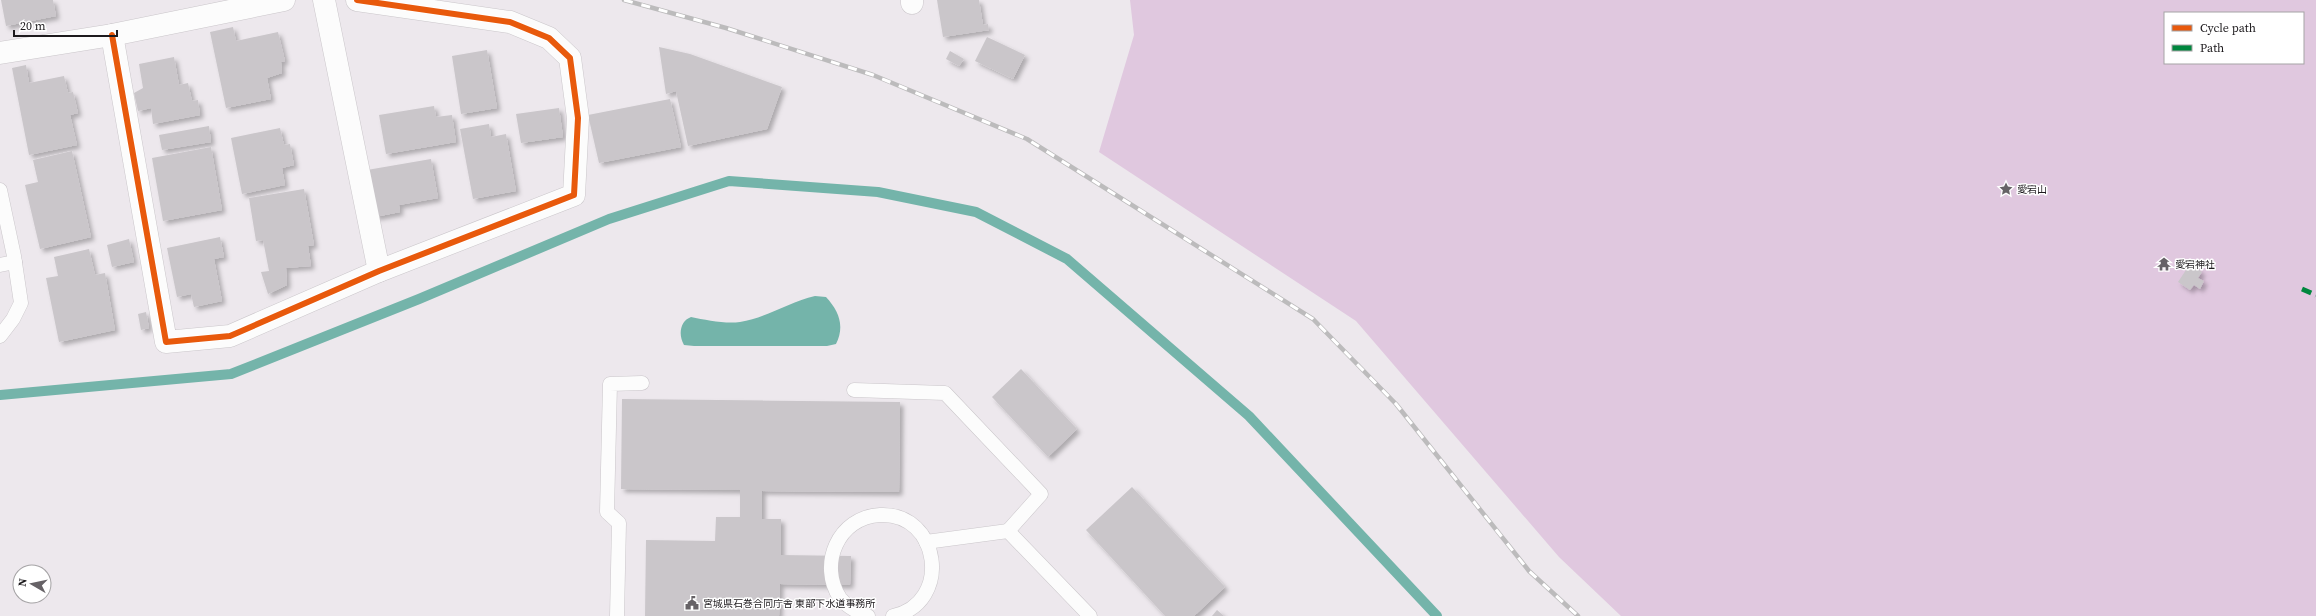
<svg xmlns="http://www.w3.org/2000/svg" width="2316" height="616" font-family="'Source Serif 4','Noto Sans JP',serif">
<defs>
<filter id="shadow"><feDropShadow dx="3.5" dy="3.5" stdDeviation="2" flood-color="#0004"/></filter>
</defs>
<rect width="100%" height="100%" fill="#ede8ed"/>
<path fill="#e0c8df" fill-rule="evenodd" d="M1130 0H2316V616H1621L1559 557 1356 321 1099 152 1134 35ZM2165 13H2303V63H2165Z"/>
<path fill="#74b4aa" d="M815 296 826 297C839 311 845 326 836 344L827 346H694L684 345C678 335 680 321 691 317 706 320 725 324 740 322 766 318 789 302 815 296Z"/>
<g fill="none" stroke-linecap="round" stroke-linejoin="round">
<polyline stroke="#74b4aa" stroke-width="10" points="0,395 231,374 419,299 609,219 729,181 878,192 976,212 1067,259 1249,416 1437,616"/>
</g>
<g fill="#cac6ca" filter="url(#shadow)">
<polygon points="1,0 53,0 56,16 6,26"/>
<polygon points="937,0 979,0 983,25 988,24 989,30 943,37"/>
<polygon points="233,27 236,41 278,32 285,61 281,62 282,73 267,78 271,99 226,108 210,32"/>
<polygon points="987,37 1025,55 1013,79 975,61"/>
<polygon points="659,47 690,54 782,87 767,129 688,146 676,91 666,94"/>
<polygon points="487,50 497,108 461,114 452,56"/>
<polygon points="950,51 964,59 959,66 946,59"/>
<polygon points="174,57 179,85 188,83 192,101 198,100 200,115 153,124 151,108 138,111 134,93 143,88 139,64"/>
<polygon points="26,65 29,83 64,76 68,93 73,92 78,113 70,115 77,145 29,155 12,68"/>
<polygon points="670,99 681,147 599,163 588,115"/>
<polygon points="434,106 436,117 452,115 456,142 386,154 379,115"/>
<polygon points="559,108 563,137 521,143 516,114"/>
<polygon points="489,124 491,137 506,134 516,191 473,199 460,129"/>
<polygon points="209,126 211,142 162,150 159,135"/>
<polygon points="280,128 284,145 290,144 294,165 282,168 285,185 242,194 231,138"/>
<polygon points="211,147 222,210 163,221 152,158"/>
<polygon points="72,151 91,237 40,249 25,185 38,182 33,160"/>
<polygon points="431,159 438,198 399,205 400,212 375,217 367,170"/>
<polygon points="304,189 314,245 308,246 311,266 286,268 287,285 268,294 261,272 269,271 263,240 256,241 249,198"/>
<polygon points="220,237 224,257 214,259 222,301 194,307 191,294 177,297 167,248"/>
<polygon points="129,239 134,262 112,267 107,245"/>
<polygon points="89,249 95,275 105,273 115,330 59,342 46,278 58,276 54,257"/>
<polygon points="2190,264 2202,272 2198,278 2204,281 2200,289 2194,285 2190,290 2178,282"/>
<polygon points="146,312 149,328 141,330 138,314"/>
<polygon points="1021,369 1077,429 1048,457 992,397"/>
<polygon points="622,399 900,402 899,492 762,491 762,519 781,519 781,555 851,556 850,585 780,584 779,616 645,616 646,540 715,541 716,517 740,517 740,490 621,489"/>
<polygon points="1132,487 1225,587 1194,616 1165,616 1086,530"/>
<polygon points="1217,610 1224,616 1212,616"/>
</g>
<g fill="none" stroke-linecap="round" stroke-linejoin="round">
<g stroke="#cac6ca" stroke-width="15">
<g id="service">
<polyline points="0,190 14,256 21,303 13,319 0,336"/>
<polyline points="0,265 15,262"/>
<polyline points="854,390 945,393 1041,494 1008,531"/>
<polyline points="926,542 1008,531 1090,616"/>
<polyline points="617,616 619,523 607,512 610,384 642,383"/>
<path d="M868 616C857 612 847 607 840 598 818 565 838 517 880 515 940 512 953 603 893 616"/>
</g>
</g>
<g stroke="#cac6ca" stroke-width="23">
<g id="minor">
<polyline points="324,0 379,271"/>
<polyline points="912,3 912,0"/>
<polyline points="112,35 166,342 230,336 379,271 574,195 578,118 570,58 549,38 510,22 357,0"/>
<polyline points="0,53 112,35 284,0"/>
</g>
</g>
<use href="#service" stroke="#fcfcfc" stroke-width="14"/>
<use href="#minor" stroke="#fcfcfc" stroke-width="22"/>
<g stroke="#bcbbbc" stroke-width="4.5">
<polyline id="rail" points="624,0 726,28 873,75 1027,139 1313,319 1396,404 1529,571 1578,616"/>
</g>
<use href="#rail" stroke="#fff" stroke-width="3" stroke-dasharray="9" stroke-linecap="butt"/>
<polyline stroke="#00873e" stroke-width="5" stroke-dasharray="10 5" stroke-linecap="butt" points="2302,289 2316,295"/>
<g stroke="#fff" stroke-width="8">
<polyline id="cycleway" points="112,35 166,342 230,336 379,271 574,195 578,118 570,58 549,38 510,22 357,0"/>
</g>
<use href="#cycleway" stroke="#e8590c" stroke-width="6"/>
</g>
<defs>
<g id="sight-bare" transform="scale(1.08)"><path d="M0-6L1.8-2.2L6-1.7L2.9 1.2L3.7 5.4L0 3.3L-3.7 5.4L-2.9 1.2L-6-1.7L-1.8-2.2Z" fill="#666266" stroke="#fff" stroke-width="2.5" paint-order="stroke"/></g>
<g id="temple-bare" transform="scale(1.08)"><path d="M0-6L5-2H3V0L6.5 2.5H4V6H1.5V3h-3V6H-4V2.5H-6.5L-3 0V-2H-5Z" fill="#666266" stroke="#fff" stroke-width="2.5" paint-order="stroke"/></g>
<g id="civic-bare" transform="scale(1.08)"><path d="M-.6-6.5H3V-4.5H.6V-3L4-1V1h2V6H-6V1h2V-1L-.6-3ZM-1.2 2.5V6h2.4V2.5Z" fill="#666266" stroke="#fff" stroke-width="2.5" paint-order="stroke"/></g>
</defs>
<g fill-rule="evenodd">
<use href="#sight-bare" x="2006" y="189"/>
<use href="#temple-bare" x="2164" y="264"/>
<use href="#civic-bare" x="692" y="603"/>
</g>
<g text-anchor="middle" stroke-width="3" stroke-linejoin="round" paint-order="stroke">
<g font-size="10" fill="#1d1a1d" stroke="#fff" text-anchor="start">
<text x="2017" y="193">愛宕山</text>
<text x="2175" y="268">愛宕神社</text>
<text x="703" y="607">宮城県石巻合同庁舎 東部下水道事務所</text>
</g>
</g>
<rect x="2164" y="12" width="140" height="52" fill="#ffffff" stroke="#a5a3a5"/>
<rect x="2172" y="25" width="20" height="6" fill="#e8590c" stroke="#a5a3a5"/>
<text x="2200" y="32" font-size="12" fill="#1d1a1d">Cycle path</text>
<rect x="2172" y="45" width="20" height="6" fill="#00873e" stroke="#a5a3a5"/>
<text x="2200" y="52" font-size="12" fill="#1d1a1d">Path</text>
<g transform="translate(32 584) rotate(279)"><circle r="19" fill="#ffffff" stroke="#a5a3a5"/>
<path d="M0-3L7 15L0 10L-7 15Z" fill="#666266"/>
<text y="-6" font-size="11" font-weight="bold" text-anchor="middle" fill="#1d1a1d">N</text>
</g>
<path d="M14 30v6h103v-6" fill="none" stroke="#1d1a1d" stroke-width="2"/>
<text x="20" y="30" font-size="12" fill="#1d1a1d" stroke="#ffffff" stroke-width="3" paint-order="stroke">20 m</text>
</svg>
